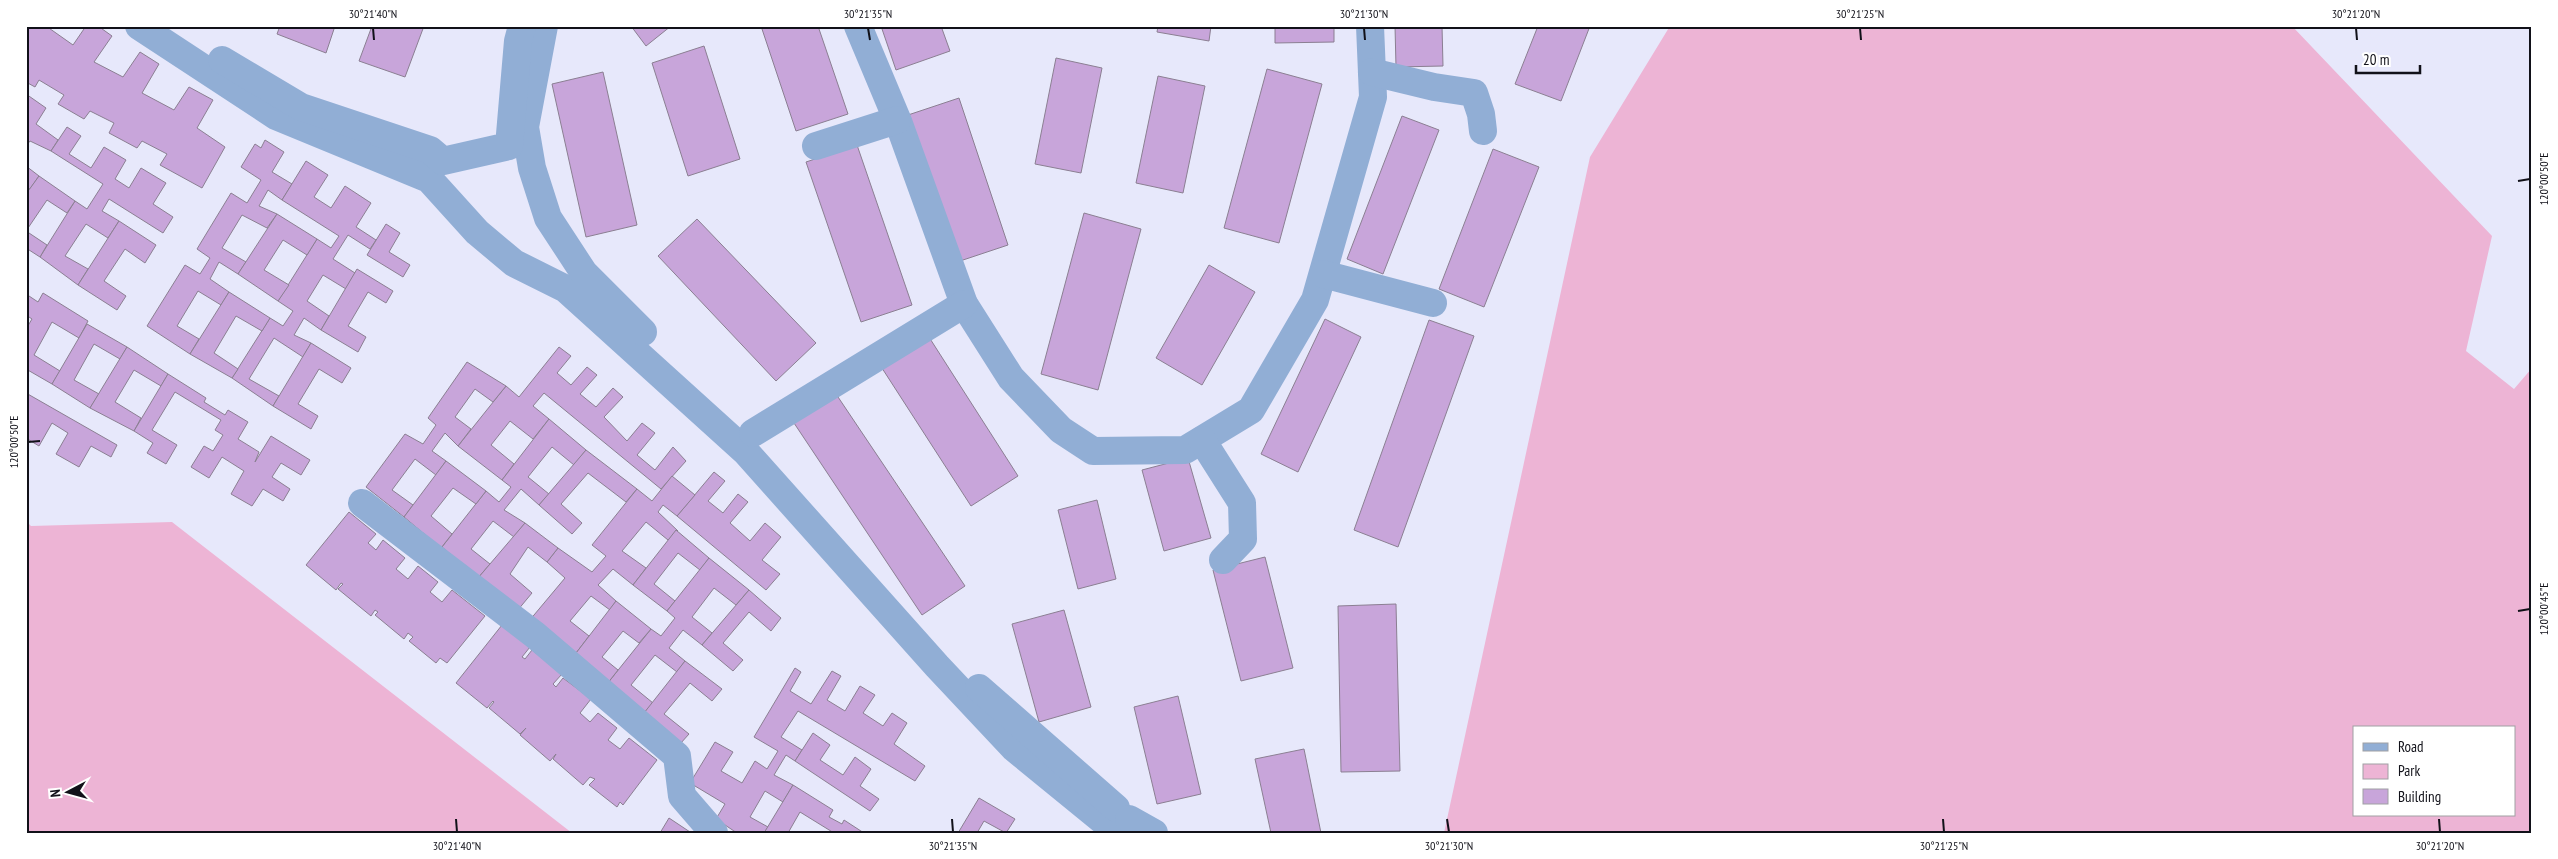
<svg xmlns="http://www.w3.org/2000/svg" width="2558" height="859" font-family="'PT Sans Narrow',sans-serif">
<rect width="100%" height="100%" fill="#e7e8fb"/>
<g fill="#edb4d5" fill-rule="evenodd">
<path d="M1670 26H2292L2492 236 2466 351 2514 389 2532 368V833H1444L1590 157ZM2354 728H2514V815H2354Z"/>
<polygon points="26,521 31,526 172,522 572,833 26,833"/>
</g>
<g fill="#c8a5da" stroke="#8b7f92">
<polygon points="26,26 46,26 73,45 86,26 98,26 112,36 94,62 123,77 140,52 159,64 142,93 174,110 189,87 213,100 197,128 225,147 202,188 160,165 167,154 142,141 137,148 109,133 114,123 90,111 84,119 58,104 64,95 39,80 35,87 26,82"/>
<polygon points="280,26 335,26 326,53 277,34"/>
<polygon points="372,26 424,26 405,77 359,61"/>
<polygon points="631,26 671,26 646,46"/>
<polygon points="761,26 818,26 848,114 796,131"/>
<polygon points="881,26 941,26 950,51 896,70"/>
<polygon points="1158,26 1211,26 1209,41 1157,32"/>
<polygon points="1275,26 1334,26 1334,42 1275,43"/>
<polygon points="1395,26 1442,26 1443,66 1396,67"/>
<polygon points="1538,26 1590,26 1561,101 1515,84"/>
<polygon points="704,46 740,159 688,176 652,63"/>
<polygon points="1056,58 1102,68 1081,173 1035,164"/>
<polygon points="1267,69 1322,84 1279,243 1224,228"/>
<polygon points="603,72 637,225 586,237 552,84"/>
<polygon points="1158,76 1205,86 1183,193 1136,183"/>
<polygon points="26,94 46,108 36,124 58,140 51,151 30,141 26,146"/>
<polygon points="959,98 1008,245 957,262 908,115"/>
<polygon points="1402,116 1439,130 1383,274 1347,259"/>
<polygon points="67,127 81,136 69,154 91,168 104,147 126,160 115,179 129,188 141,168 166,183 153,204 173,217 163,233 109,199 102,211 119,221 108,238 86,224 65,256 88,269 78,285 40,257 75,201 87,209 103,184 51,151"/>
<polygon points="265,140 284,152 272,172 292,184 282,200 268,190 259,206 277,214 267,228 242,215 222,248 246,262 238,274 219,262 210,279 229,292 221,305 198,291 177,326 199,339 190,354 147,326 185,265 200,274 210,258 197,249 231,193 247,203 261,180 241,167 255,144 261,148"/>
<polygon points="857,145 912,305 861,322 806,162"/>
<polygon points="1493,149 1539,167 1484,307 1439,289"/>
<polygon points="306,161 328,175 314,197 331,208 345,186 371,203 356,227 376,240 370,249 348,235 333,259 355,273 346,289 323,275 307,301 329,316 321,330 304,318 294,335 311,343 303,357 274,338 249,379 279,396 273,406 232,378 270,318 283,326 293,311 278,301 317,239 331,248 339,236 282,200"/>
<polygon points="26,166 39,176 30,189 26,186"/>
<polygon points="39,176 75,201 67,213 47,200 26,231 26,194"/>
<polygon points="1084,213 1141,229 1098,390 1041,374"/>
<polygon points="277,214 317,239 307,255 283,240 264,270 289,285 278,301 238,274"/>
<polygon points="697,219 816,343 776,381 658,256"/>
<polygon points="119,221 156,245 145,263 125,249 104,281 126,296 117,310 78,285"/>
<polygon points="386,224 400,233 389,252 410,265 403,277 367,255"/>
<polygon points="26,231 47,245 40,257 26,248"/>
<polygon points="1209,265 1255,292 1202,385 1156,358"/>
<polygon points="357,269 393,291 386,303 368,292 348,326 366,337 358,352 321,330"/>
<polygon points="229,292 270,318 262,331 236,316 214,353 238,369 232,378 190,354"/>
<polygon points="43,293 88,321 79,338 52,322 34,355 60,371 52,384 26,369 26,329 32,319 26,315 26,294 38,302"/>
<polygon points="1325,319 1361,337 1298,472 1261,454"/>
<polygon points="1429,320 1474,336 1398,547 1354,530"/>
<polygon points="87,324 127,347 120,359 94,344 74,380 99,394 90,408 52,384"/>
<polygon points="927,334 1018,476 971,506 880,365"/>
<polygon points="311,343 351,368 342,383 319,369 298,404 318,416 311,429 273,406"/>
<polygon points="127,347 168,374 161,386 134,370 115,402 141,418 134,431 90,408"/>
<polygon points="559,347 571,356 557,373 571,385 587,367 597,375 580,394 596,407 613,388 623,397 604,417 627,441 642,423 655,433 637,455 655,470 673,447 686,461 661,489 544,393 533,406 549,419 533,439 510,421 491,445 514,464 502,480 458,446 506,386 519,397"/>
<polygon points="467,362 506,386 493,402 475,389 455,417 471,429 458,446 445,433 432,451 446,461 436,475 415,459 392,490 413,505 404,517 366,487 405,434 423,444 436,425 428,418"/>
<polygon points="168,374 206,398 204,402 225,415 228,410 248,422 238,439 259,452 255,462 271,436 310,460 301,475 281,463 272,477 290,489 283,501 263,489 252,506 231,494 244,471 222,457 209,478 191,467 204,446 213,451 223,435 215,430 221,420 175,392 152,430 177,445 166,464 147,453 153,443 134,431"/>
<polygon points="26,393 117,445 111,457 91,446 79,467 56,454 68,433 52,423 39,446 26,438"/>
<polygon points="836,394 965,586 922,615 794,423"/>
<polygon points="549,419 586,450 574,465 552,447 528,477 549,494 539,505 521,489 504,510 525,523 514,537 493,521 471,549 490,564 478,578 442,547 486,491 499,502 511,487 502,480"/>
<polygon points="586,450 637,489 626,502 588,473 561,504 582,523 572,534 539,505"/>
<polygon points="1188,458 1211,538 1164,551 1142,470"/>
<polygon points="446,461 486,491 476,504 453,488 431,516 452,534 441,548 404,517"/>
<polygon points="714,472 725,481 708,501 723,513 738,494 748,502 730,523 750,541 765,523 781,537 762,560 780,574 766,590 677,516"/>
<polygon points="672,476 695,495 677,516 663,505 658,512 678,531 668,540 646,522 622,551 646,568 633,585 613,569 598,585 616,601 610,610 591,596 570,621 589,636 573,657 529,621 565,578 547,562 558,548 592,572 606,556 592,545 637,489 652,501"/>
<polygon points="1097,500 1116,579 1078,589 1058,510"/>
<polygon points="349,512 376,534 368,543 376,550 383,540 405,558 396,569 408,579 418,566 438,582 430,592 442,602 452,590 485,616 447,663 440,658 436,663 409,641 413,637 408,633 404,639 375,615 378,612 375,610 371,616 338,589 343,584 341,583 336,590 306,565"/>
<polygon points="525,523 558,548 547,562 528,547 510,574 532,593 517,611 478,578"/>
<polygon points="676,530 709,558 700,570 678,553 654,584 675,601 667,611 633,585"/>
<polygon points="1265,557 1293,668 1241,681 1213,570"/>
<polygon points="709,558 749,590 736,605 714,588 692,617 712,633 702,645 683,630 669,648 685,661 677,672 655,655 631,685 653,703 644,713 607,684 651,629 661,636 675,618 667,611"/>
<polygon points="749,590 781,618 771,631 749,612 723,643 743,660 733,671 702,645"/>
<polygon points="616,601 651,629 639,643 623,631 602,657 618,670 607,684 573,657"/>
<polygon points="1396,604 1400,771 1341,772 1338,606"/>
<polygon points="1064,610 1091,707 1039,722 1012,624"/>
<polygon points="502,625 530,647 522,657 525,659 532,650 562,674 553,684 556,687 563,678 591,699 580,713 590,722 598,713 617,728 608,740 620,749 629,738 657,760 623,805 620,802 617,807 589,785 595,779 590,777 583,785 553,759 556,754 550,761 520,735 526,728 520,734 489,708 494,702 493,701 487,708 456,683"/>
<polygon points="685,661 722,689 712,701 690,683 664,714 689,734 680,744 644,713"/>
<polygon points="795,668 801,672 790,691 811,704 832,671 841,676 827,700 845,711 860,686 875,695 863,713 883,726 892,713 907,723 894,744 925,766 915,781 798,711 781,737 802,750 795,761 786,755 774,775 793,785 783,802 765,791 750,817 768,827 764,833 737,833 716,819 725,804 690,783 715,742 733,752 721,771 742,783 755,761 767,769 778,751 754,737"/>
<polygon points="1178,696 1201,794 1157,804 1134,707"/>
<polygon points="813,733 830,745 820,760 843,775 855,757 871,769 860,786 879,799 870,811 795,761"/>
<polygon points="1304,749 1321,833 1271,833 1255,759"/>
<polygon points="793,785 833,810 829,817 842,824 844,820 864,833 834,833 800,812 788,833 764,833"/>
<polygon points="979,798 1015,819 1006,833 984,821 977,833 958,833"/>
<polygon points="669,818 690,832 689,833 660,833"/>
</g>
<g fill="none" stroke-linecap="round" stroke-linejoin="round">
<g stroke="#91aed5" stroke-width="28">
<polyline points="139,26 276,116 429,179 477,232 514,263 566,289 745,451 937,666 1014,748 1118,833"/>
<polyline points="544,26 525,127 532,168 548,218 584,273 643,332"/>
<polyline points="858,26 899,124 964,304 1011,378 1061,430 1093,451 1185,450 1251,410 1315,300 1373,97 1370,26"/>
<polyline points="222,60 301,107 430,150 443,161 509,146 518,41 522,26"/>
<polyline points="1372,72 1434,87 1474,93 1481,114 1483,131"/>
<polyline points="816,146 897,120"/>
<polyline points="1323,274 1433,303"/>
<polyline points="753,433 964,304"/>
<polyline points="1202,440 1242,503 1243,539 1223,560"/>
<polyline points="362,503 535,635 677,756 682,796 714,833"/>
<polyline points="979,688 1116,808"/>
<polyline points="1129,819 1154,833"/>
</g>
</g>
<path fill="none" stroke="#111119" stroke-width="2" d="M373 28 374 40M868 28 870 40M1364 28 1365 40M1860 28 1861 40M2356 28 2357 40M2518 181 2530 179M28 442 40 441M2518 611 2530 609M456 819 457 832M952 819 953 832M1447 819 1449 832M1943 819 1944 832M2439 819 2440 832"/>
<rect width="2558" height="859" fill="none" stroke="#ffffff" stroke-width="55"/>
<rect x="2353" y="726" width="162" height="90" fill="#ffffff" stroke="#a0a0a3"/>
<rect x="2363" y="743" width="25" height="8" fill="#91aed5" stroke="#a0a0a3"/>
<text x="2398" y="752" font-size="15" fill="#111119">Road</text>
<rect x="2363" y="764" width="25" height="15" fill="#edb4d5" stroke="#a0a0a3"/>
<text x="2398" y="776" font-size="15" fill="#111119">Park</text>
<rect x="2363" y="789" width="25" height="15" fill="#c8a5da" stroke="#a0a0a3"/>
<text x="2398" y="802" font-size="15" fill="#111119">Building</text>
<g transform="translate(68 792) rotate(264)" stroke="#ffffff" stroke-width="4" paint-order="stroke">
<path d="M0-4L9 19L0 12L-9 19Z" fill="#111119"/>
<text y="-8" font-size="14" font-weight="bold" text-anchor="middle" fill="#111119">N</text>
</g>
<path d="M2356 65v8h64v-8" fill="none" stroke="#111119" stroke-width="2.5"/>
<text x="2363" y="65" font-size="15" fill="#111119" stroke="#ffffff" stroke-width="4" paint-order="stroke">20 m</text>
<rect x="28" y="28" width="2502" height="804" fill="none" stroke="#111119" stroke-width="2"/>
<g font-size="12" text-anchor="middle" fill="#111119">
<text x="373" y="18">30°21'40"N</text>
<text x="868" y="18">30°21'35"N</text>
<text x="1364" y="18">30°21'30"N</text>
<text x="1860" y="18">30°21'25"N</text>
<text x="2356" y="18">30°21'20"N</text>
<text transform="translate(2544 179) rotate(-90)" y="4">120°00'50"E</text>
<text transform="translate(14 442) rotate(-90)" y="4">120°00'50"E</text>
<text transform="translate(2544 609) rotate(-90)" y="4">120°00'45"E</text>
<text x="457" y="850">30°21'40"N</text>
<text x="953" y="850">30°21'35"N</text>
<text x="1449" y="850">30°21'30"N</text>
<text x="1944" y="850">30°21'25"N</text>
<text x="2440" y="850">30°21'20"N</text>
</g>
</svg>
